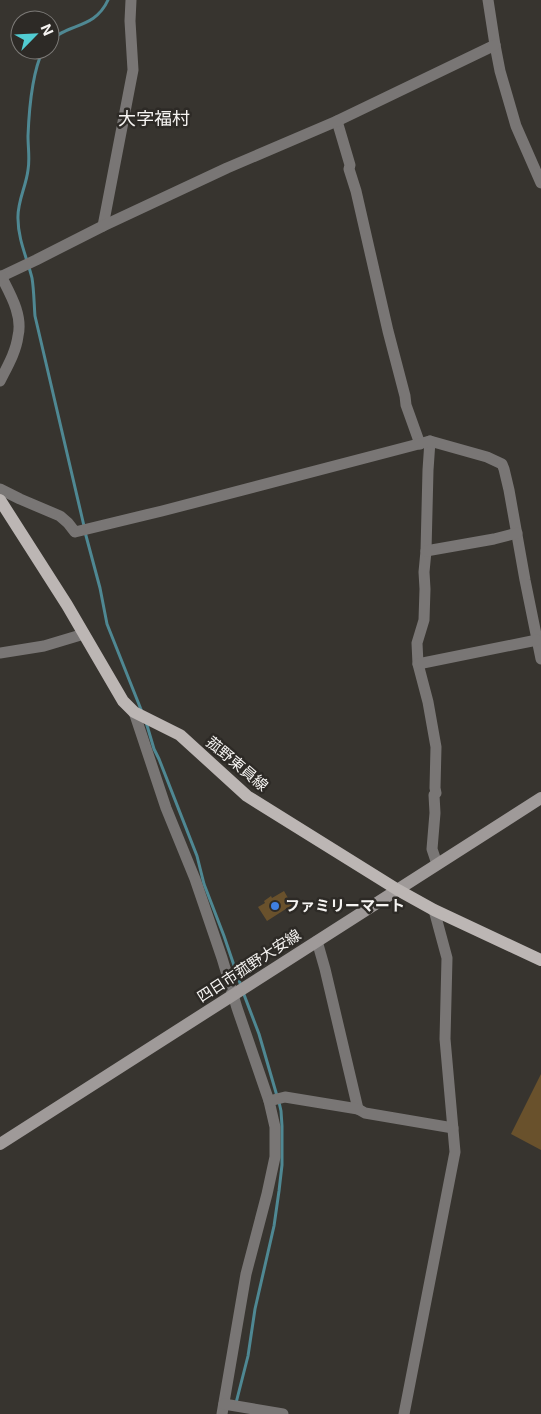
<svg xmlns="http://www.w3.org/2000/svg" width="541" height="1414" font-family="Inter,'Noto Sans JP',sans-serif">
<rect width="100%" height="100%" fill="#37342f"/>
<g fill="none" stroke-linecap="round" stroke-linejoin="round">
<g stroke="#4f8893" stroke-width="3">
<path d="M50 41C68 23 95 29 108 0"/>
<path d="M43 50C32 73 29 110 28 136 28 148 30 159 28 170 26 187 17 202 18 219 18 239 27 258 32 278 34 290 34 304 35 316L84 526"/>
<polyline points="85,532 100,588 107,624 142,712"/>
<polyline points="146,722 154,749 159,759 197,856 204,884 224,936 241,986"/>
<polyline points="243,992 259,1034 277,1096"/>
<polyline points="236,1403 248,1356 255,1309 274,1226 279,1191 282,1165 282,1126 281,1111 279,1102"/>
</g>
</g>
<g fill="#69512c">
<polygon points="284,891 292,905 267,921 258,907 265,903 264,901 271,896 272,898"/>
<polygon points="541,1074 541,1150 511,1134"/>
</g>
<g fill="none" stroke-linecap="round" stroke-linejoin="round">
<g stroke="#797675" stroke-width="11">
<polyline points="488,0 495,45 500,71 516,126 541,183"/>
<polyline points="337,121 350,165 349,169 356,191 388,331 405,396 406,405 420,444"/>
<polyline points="103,226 133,70 130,21 131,0"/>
<polyline points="0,277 36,260 103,226 227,168 337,121 495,45"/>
<path d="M0 381C7 367 16 352 18 336 23 315 10 294 1 276"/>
<polyline points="430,441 428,470 426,551 424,572 425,589 424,620 417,643 418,664 428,702 436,747 435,788 436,793 434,795 435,813 432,849 437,864"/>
<polyline points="0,489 20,499 60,516 68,523 75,532 162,511 430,441 487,457 502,464 504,469 509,490 525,580 541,659"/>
<polyline points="426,551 494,539 517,533"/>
<polyline points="0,653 44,646 84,634"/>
<polyline points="418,664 537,640"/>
<polyline points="134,712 166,808 195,879 222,958 237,1008 269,1101 275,1127 275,1157 267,1194 246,1274 222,1414"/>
<polyline points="317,941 325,969 358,1109"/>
<polyline points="269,1101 285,1097 358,1109 365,1113 453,1128"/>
<polyline points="224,1404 283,1414"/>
<polyline points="404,1414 455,1152 445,1039 447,958 434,910"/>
</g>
<polyline stroke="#9f9a99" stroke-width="12" points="0,1144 541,798"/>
<polyline stroke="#bcb6b4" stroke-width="12" points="0,500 67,605 123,701 134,712 180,735 247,796 398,890 434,910 541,960"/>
</g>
<circle fill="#3f7fe0" stroke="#2d2a26" stroke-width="2" cx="275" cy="906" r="5"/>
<g text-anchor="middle" stroke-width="5" stroke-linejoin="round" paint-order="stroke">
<g font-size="15" fill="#f6f4f2" stroke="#2d2a26">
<text transform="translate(237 764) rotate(40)" y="5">菰野東員線</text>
<text transform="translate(249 966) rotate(-33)" y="5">四日市菰野大安線</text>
</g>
<g font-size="15" font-weight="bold" fill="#f6f4f2" stroke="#2d2a26" text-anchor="start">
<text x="285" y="911">ファミリーマート</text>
</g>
<g font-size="18" fill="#f6f4f2" stroke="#2d2a26">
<text x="154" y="125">大字福村</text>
</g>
</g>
<g transform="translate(35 35) rotate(66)"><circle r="24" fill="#2d2a26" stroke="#7d7b78"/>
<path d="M0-4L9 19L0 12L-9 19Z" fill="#51ccd2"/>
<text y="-8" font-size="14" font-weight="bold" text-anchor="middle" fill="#f6f4f2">N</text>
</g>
</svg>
